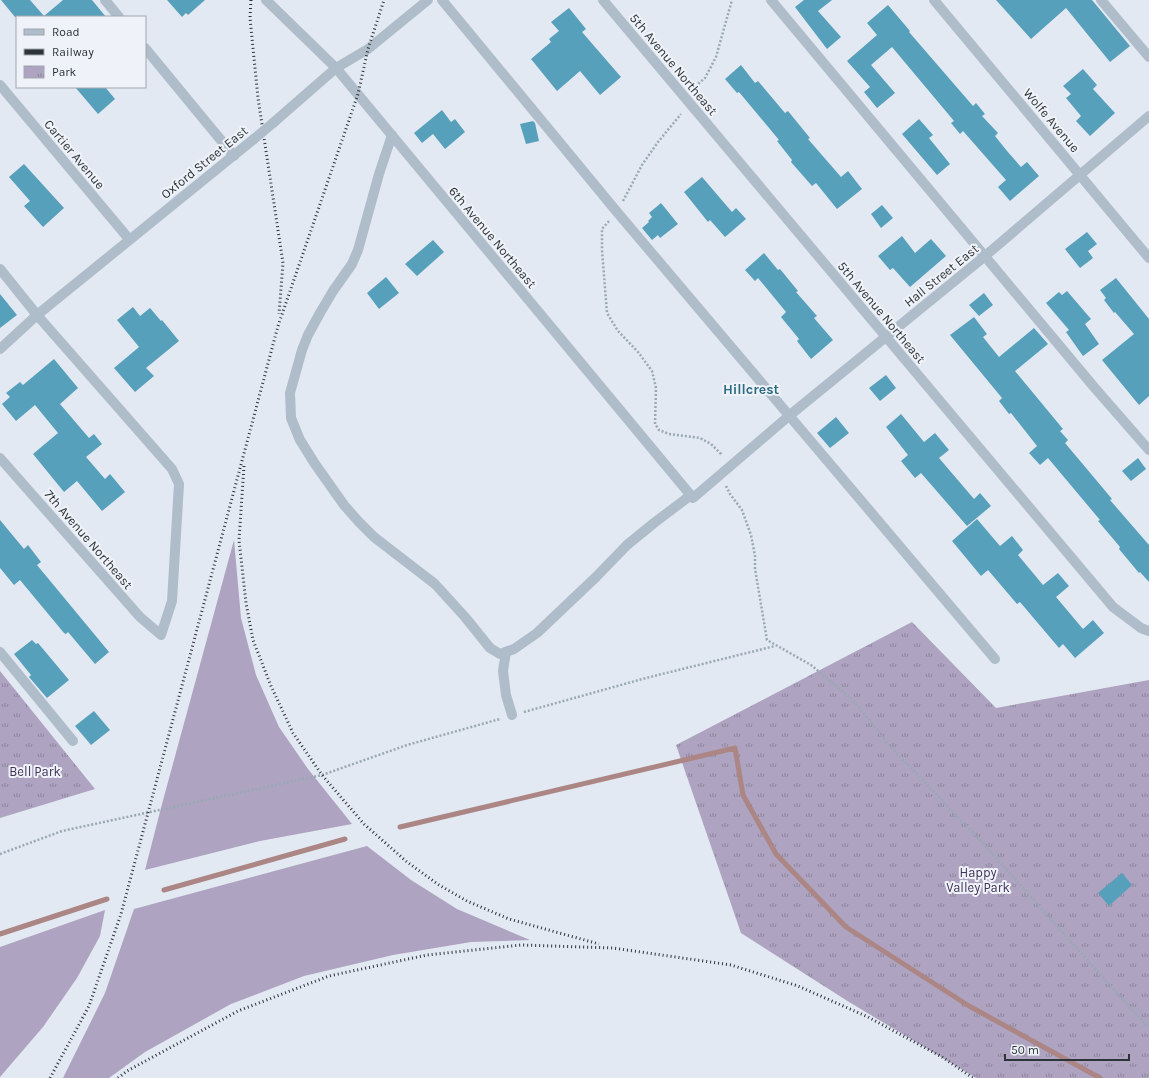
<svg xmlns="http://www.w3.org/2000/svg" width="1149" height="1078" font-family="Karla,sans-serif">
<defs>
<pattern id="park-tufts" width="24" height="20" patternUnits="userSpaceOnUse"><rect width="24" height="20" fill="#aea3c0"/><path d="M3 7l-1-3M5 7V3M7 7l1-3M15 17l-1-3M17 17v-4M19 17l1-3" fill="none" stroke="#8e869d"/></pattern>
</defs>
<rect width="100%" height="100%" fill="#e2e9f2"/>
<g fill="#aea3c0">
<polygon points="234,540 241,618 256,675 279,727 308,769 352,824 260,841 145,870 162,804"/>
<polygon points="367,846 411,880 457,909 530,940 471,942 393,955 304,976 231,1004 145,1052 109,1078 63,1078 105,993 134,909"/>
<polygon points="105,910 100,936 77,978 43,1027 0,1077 0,947"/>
</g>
<g fill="url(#park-tufts)">
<polygon points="912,622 996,708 1149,680 1149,1078 976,1078 849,1002 741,933 676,745"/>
<polygon points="0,671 95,789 0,818"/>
</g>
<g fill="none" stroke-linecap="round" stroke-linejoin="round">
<g stroke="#ac8684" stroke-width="5">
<polyline points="400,827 735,748 743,795 776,854 846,927 969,1006 1100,1078"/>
<polyline points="164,890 345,839"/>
<polyline points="0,934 107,899"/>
</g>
</g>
<g fill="#57a0bb">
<polygon points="1,0 30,0 44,16 63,0 92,0 106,17 15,17"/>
<polygon points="167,0 205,0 188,15 186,13 182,17"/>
<polygon points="804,0 832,0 818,11 841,37 827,49 795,7"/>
<polygon points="996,0 1092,0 1130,46 1110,62 1066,8 1031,39"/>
<polygon points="888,5 910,31 909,32 973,106 976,103 985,114 982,116 998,133 995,136 1007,151 1021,167 1027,162 1039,176 1010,201 998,187 1006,180 963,131 960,134 951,123 954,121 892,47 871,65 895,93 877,108 864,92 870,87 847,61 877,35 867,23"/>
<polygon points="569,8 586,29 582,32 621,77 600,95 580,71 557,91 531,59 551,42 549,39 559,31 551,22"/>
<polygon points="741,65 755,83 758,81 785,113 788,111 810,138 808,139 841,177 848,171 862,189 837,209 816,183 812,186 791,162 792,160 777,141 779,140 739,92 737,93 725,79"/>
<polygon points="1083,69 1097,85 1093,89 1115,113 1090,136 1076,121 1081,116 1066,98 1071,94 1063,86"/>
<polygon points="75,87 105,87 115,99 98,114"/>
<polygon points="442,110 451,122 455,119 465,132 445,149 433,134 422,143 414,133"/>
<polygon points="919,119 933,135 929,138 950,164 937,175 902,134"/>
<polygon points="533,121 535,123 539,141 526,144 520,124"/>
<polygon points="24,164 64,208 43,227 24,206 30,201 9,177"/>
<polygon points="702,177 732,212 736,208 746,219 725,237 710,220 708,222 684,192"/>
<polygon points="661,203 678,224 660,238 658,235 652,240 642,228 649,222 648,221 652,217 649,213"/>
<polygon points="882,205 893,218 881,228 871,214"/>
<polygon points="1087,232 1097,244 1088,251 1093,258 1080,268 1065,249"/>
<polygon points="902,236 915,253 931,239 946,256 910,287 893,268 890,270 878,256"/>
<polygon points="433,240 444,252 417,276 405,264"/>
<polygon points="764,253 778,270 780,269 798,291 796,292 817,316 814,318 833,340 811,359 797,341 799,339 781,317 786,312 758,278 755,281 745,270"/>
<polygon points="386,277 399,293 379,309 367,293"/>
<polygon points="1116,278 1149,319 1149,396 1139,405 1102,360 1134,334 1115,312 1114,313 1104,300 1106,298 1100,290"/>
<polygon points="1067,291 1091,319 1085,324 1099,344 1083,356 1066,332 1069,330 1046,303 1059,292 1062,295"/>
<polygon points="984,293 993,305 979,316 969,305"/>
<polygon points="0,294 17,315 0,328"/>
<polygon points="133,307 140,316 150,308 161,321 162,320 179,341 146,368 154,376 135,392 114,368 139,347 117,320"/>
<polygon points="974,317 987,334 983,337 999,357 1034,328 1048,344 1015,371 1063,429 1060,431 1068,440 1065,443 1102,487 1112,499 1110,500 1149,545 1149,582 1140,572 1139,573 1119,549 1120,547 1098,521 1100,520 1048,458 1040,465 1029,453 1037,446 1011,413 1009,414 999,401 1002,398 950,335"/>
<polygon points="54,359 78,388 60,404 89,438 94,434 102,444 86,457 105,479 110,474 125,492 102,511 77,481 64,492 33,454 58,433 35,405 16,421 2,404 10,397 6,393 20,382 23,385"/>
<polygon points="886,375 896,388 880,401 869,388"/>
<polygon points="901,414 924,442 935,433 949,450 939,458 974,499 980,493 991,506 967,526 921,473 915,478 901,461 908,455 886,427"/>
<polygon points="836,417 849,433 830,448 817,433"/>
<polygon points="1138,458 1146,469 1131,481 1122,471"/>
<polygon points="977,519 1000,546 1012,536 1023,550 1018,555 1043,585 1058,573 1069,586 1056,597 1083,629 1093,620 1104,633 1075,658 1063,644 1059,648 1020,602 1017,604 988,570 981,576 952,541"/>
<polygon points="0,520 24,549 28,545 41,562 37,565 109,652 95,664 68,632 66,634 64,633 20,580 14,585 0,568"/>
<polygon points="32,640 36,644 38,643 69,680 47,698 29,677 31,675 14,654"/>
<polygon points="94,711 110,730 91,745 75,726"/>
<polygon points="1122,873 1132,885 1109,906 1098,893"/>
</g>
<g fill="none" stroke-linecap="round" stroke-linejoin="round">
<g stroke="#99a8b5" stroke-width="2.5" stroke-dasharray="2 2" stroke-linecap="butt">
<polyline points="695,91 698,84 705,78 716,57 732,0"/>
<polyline points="623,201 642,165 658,142 681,114"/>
<polyline points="609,221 602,229 602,250 607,313 618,331 638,352 652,371 656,388 655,424 659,430 669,434 700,438 711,444 721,454 721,456"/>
<polyline points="726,486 730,494 742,510 751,535 755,556 755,569 767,640 811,665 854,701 889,745 979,839 1133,1011 1149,1027"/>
<polyline points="524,712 646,678 775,646"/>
<polyline points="0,854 62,831 322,775 407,745 500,719"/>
</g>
<g stroke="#afbcc9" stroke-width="10">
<polyline points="105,0 119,17"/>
<polyline points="266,0 336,68 693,498 790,415 985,256 1149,116"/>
<polyline points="442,0 617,212 995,659"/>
<polyline points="603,0 1113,607 1141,628 1149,631"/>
<polyline points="771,0 1094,387 1149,450"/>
<polyline points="934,0 1149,258"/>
<polyline points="1101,0 1149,57"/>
<polyline points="145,48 234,156"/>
<polyline points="0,85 129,239"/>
<polyline points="273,123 336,68 368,49 428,0"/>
<polyline points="392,135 379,174 358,250 352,264 333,291 320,313 308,335 302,350 290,393 291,418 300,440 315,464 344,505 358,521 374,537 435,584 465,617 490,648 500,654 514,649 537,633 596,577 627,545 654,523 691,495"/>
<polyline points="0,269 37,315 172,469 179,484 172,601 161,635 140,617 0,458"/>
<polyline points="0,349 37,315 254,139"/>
<polyline points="0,652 73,741"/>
<polyline points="506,652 503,671 506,695 512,715"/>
</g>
<g stroke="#2c3439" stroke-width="3" stroke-dasharray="1 3" stroke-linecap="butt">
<polyline points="251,0 250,18 258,98 283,263 279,314"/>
<polyline points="244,466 239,540 246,603 253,640 271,686 293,733 322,775 364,824 407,862 439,885 467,901 509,919 599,944"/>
<polyline points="50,1078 89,1006 121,914 278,326 358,94 368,49 384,0"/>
<polyline points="118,1078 127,1071 238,1011 329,976 427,955 521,945 613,948 731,965 798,986 868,1017 942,1057 973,1078"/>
</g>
<polyline stroke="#afbcc9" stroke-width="10" points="254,139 273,123"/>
</g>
<g text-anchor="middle" stroke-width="4" stroke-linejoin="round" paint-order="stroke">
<g font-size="13" fill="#2c3439" stroke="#eff3f9">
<text transform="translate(674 64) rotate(50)" y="5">5th Avenue Northeast</text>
<text transform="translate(1052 120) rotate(50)" y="5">Wolfe Avenue</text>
<text transform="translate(75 154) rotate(50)" y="5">Cartier Avenue</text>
<text transform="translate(204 162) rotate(-39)" y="5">Oxford Street East</text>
<text transform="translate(493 237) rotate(50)" y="5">6th Avenue Northeast</text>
<text transform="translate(941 275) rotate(-39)" y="5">Hall Street East</text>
<text transform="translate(882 312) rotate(50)" y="5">5th Avenue Northeast</text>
<text transform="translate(89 539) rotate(49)" y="5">7th Avenue Northeast</text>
</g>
<g font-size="13" fill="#403255" stroke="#eff3f9">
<text x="35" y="776">Bell Park</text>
<text x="978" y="877">Happy<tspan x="978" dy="15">Valley Park</tspan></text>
</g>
<g font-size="14" font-weight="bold" fill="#2c6a80" stroke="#eff3f9">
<text x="751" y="394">Hillcrest</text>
</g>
</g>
<rect x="16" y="16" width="130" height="72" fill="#eff3f9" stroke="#a1a7ac"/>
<rect x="24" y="29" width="20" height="6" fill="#afbcc9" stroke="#a1a7ac"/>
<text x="52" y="36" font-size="12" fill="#2c3439">Road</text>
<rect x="24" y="49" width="20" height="6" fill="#2c3439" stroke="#a1a7ac"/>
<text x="52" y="56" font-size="12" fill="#2c3439">Railway</text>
<rect x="24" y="66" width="20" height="12" fill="url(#park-tufts)" stroke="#a1a7ac"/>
<text x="52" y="76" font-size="12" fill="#2c3439">Park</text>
<path d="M1005 1054v6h124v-6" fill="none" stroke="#2c3439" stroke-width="2"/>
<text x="1011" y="1054" font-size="12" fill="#2c3439" stroke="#eff3f9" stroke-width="3" paint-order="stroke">50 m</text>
</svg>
